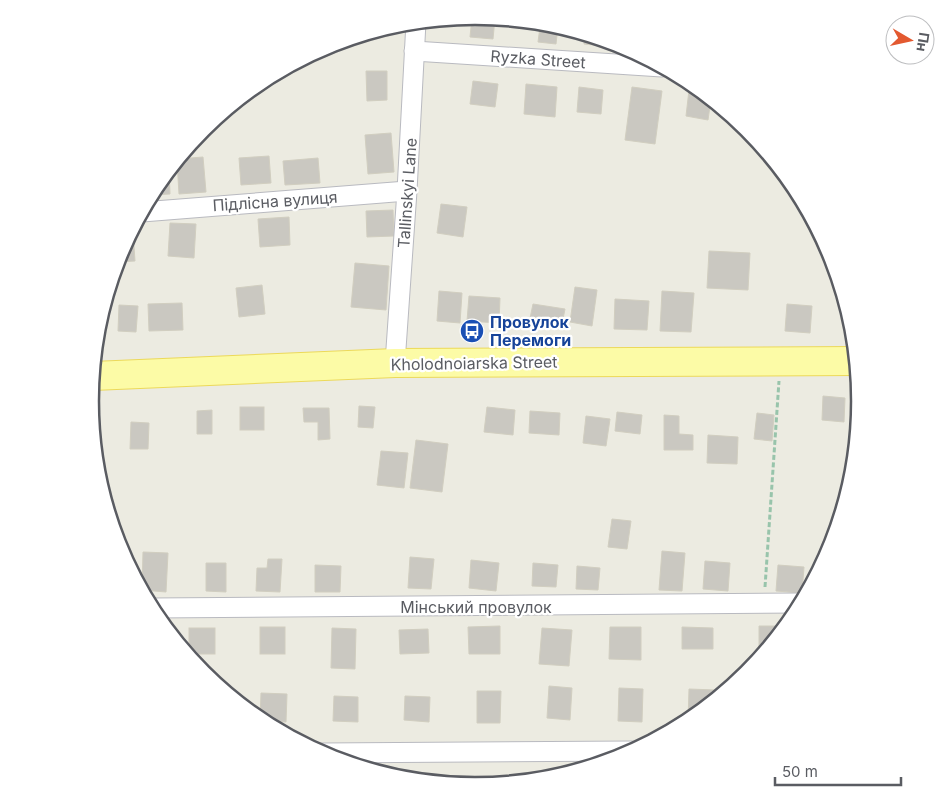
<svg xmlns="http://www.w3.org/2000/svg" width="950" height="802" font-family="Inter,sans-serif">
<rect width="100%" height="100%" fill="#ecebe1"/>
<g fill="#cac8c1" stroke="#d1cec0">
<polygon points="472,17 495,18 493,39 470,37"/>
<polygon points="527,21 558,26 556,44 538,42 540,27 526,26"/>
<polygon points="585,34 613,43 613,47 584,44"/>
<polygon points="366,71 387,71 387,100 367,101"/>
<polygon points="473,81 498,84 495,107 470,104"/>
<polygon points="526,84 557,87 555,117 524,114"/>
<polygon points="579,87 603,90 601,114 577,112"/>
<polygon points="632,87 662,91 655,144 625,140"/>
<polygon points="689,90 702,92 711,99 708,120 686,116"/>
<polygon points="391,133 394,172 368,174 365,135"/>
<polygon points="269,156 271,183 241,185 239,158"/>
<polygon points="203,157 206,192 179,194 177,161 178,159"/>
<polygon points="318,158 320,183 285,185 283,161"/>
<polygon points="169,170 170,194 151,195 155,187"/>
<polygon points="441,204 467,207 463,237 437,233"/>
<polygon points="393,210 394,236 367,237 366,211"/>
<polygon points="289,217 290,245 260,247 258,219"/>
<polygon points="170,223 196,224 194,258 168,256"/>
<polygon points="131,232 133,232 135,261 117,262 120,253"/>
<polygon points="709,251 750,253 748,290 707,288"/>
<polygon points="355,263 389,266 386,310 351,307"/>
<polygon points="262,285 265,314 239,317 236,288"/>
<polygon points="575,287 597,290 592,326 570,322"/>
<polygon points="439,291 462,293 460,323 437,321"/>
<polygon points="662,291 694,293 691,332 660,331"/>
<polygon points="469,296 500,298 499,323 467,321"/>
<polygon points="615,299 649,301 647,330 614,329"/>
<polygon points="182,303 183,330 149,331 148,304"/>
<polygon points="533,304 565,309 561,329 529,323"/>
<polygon points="787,304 812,306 810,333 785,331"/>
<polygon points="119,305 138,306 136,332 118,331"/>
<polygon points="823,396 845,398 844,422 822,420"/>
<polygon points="359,406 375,407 373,428 358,427"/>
<rect x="240" y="407" width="24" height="23"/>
<polygon points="487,407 515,410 513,435 484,432"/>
<polygon points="303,408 329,408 330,439 318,440 318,422 304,422"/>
<polygon points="212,410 212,434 197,434 197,411"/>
<polygon points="530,411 560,413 559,435 529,433"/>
<polygon points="617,412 642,415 640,434 615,431"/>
<polygon points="757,413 774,415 772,441 754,439"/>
<polygon points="664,415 679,416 679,434 693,435 693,450 664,450"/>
<polygon points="586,416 610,419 606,446 583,443"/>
<polygon points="131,422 149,423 148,449 130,449"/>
<polygon points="708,435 738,437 737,464 707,463"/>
<polygon points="416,440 448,444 442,492 410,488"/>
<polygon points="381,451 408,453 404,488 377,485"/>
<polygon points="612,519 631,521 627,549 608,547"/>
<polygon points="662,551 685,553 682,591 659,590"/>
<polygon points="143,552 168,553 166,592 142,590"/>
<polygon points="819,556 826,557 818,572"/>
<polygon points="410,557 434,559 431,589 408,588"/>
<polygon points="268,559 282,559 280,592 256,591 257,568 267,568"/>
<polygon points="471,560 499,563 496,591 469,588"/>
<polygon points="705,561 730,563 728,591 703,589"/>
<polygon points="206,563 226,563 226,592 206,591"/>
<polygon points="533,563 558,565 556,587 532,586"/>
<polygon points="315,565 341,566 340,592 315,592"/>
<polygon points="778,565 804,567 802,593 776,591"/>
<polygon points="577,566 600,568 598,590 576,589"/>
<polygon points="500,626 500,654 469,654 468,627"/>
<polygon points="759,626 784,626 784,628 765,651 759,651"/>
<rect x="260" y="627" width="25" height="27"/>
<polygon points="610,627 641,627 641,660 609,659"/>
<polygon points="682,627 713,628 713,649 682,649"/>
<rect x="189" y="628" width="26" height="26"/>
<polygon points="332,628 356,629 355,669 331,668"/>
<polygon points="542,628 572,630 569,666 539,664"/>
<polygon points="428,629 429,653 400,654 399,630"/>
<polygon points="549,686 572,688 570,720 547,718"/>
<polygon points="619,688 643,689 642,722 618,721"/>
<polygon points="689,689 715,690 714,700 688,721"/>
<polygon points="477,691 501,691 500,723 477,723"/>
<polygon points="261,693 287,694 286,722 260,720"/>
<polygon points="334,696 358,697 358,722 333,721"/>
<polygon points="405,696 430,697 429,722 404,720"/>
</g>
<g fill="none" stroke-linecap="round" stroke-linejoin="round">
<g stroke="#b9bac0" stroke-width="21">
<g id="minor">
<polyline points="414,51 662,67"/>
<polyline points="142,212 407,191"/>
<polyline points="395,363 407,191 416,22"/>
<polyline points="152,608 801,603"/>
<polyline points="322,753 632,751"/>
</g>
</g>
<g stroke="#ecd95a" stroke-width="30">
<polyline id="primary" points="93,376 395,363 856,361"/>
</g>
<polyline stroke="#98c4ab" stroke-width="3" stroke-dasharray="5 2.5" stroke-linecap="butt" points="765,587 779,381"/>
<use href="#minor" stroke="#fff" stroke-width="19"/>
<use href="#primary" stroke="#fcfba6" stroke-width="28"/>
</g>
<defs>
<g id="bus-disc" transform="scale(1.25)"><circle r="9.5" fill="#1a4fb4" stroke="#fff"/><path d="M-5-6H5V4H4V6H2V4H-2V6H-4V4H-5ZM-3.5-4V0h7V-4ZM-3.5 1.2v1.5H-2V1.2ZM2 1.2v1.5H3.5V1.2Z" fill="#fff"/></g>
</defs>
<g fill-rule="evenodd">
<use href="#bus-disc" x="472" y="331"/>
</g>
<g text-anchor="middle" stroke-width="4.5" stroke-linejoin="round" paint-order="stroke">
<g font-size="16" fill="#5a5c62" stroke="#fff">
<text transform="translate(538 59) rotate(4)" y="6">Ryzka Street</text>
<text transform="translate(407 193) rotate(-86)" y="6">Tallinskyi Lane</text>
<text transform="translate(275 201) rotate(-4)" y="6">Підлісна вулиця</text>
<text transform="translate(474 363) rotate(-1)" y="6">Kholodnoiarska Street</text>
<text x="476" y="613">Мінський провулок</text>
</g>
<g font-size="16" font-weight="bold" fill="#164399" stroke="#fff" text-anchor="start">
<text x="490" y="328">Провулок<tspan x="490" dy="18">Перемоги</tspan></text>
</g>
</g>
<path d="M0 0H950V802H0ZM99 401a376 376 0 1 1 752 0a376 376 0 1 1-752 0Z" fill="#fff" fill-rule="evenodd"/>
<path fill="none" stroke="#5a5c62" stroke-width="2.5" d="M99 401a376 376 0 1 1 752 0a376 376 0 1 1-752 0Z"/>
<g transform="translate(910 40) rotate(99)"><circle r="24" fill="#ffffff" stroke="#bdbec0"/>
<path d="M0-4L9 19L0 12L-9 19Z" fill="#e35930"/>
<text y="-8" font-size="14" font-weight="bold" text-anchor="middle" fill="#5a5c62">Пн</text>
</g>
<path d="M775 777v8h126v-8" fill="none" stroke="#5a5c62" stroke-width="2.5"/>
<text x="782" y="777" font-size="15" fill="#5a5c62" stroke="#ffffff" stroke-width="4" paint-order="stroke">50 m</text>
</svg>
